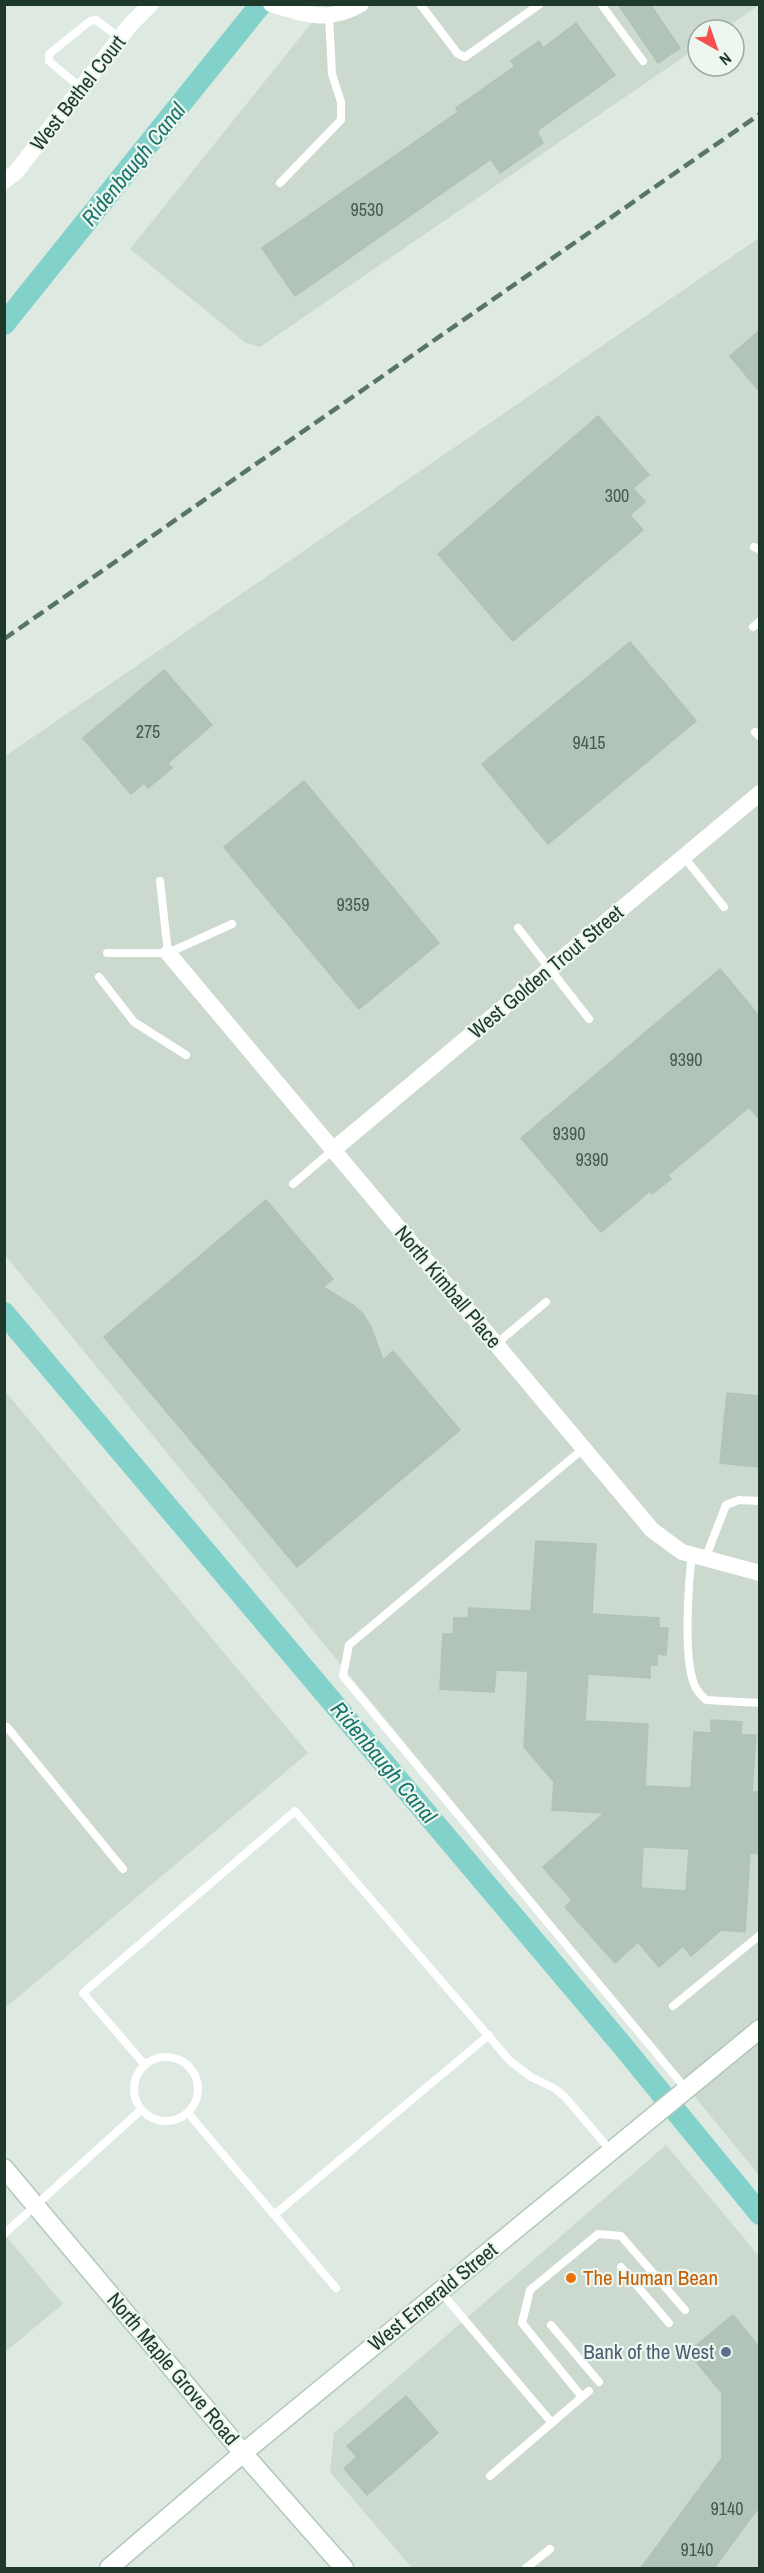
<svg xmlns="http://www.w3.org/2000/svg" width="764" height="2573" font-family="'Archivo Narrow',sans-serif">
<rect width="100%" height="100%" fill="#dde9e1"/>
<g fill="#cbd9cf">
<polygon points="326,5 759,5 723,30 698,30 698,47 260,347 246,343 130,249"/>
<polygon points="759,238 759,2175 5,1255 4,757"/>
<polygon points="4,1390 308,1753 5,2008 4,2008"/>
<polygon points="666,2145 759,2256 759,2568 412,2568 330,2472 334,2433"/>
<polygon points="4,2234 63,2304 5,2352 4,2352"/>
</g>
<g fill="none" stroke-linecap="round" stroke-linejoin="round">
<g stroke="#82d1ca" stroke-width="22">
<polyline points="4,324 261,4"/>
<polyline points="4,1313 621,2044 760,2214"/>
</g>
</g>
<g fill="#b2c4b9" stroke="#afc3b6" stroke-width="1.5" fill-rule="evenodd">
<polygon points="618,4 650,4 680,48 658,63"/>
<polygon points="576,23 615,75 537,131 543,143 500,173 491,159 295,296 262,248 458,112 456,108 515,66 511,61 539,41 543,48"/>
<polygon points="759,331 759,391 730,356"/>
<polygon points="598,416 649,475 633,488 645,502 630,515 643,530 513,641 438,554"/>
<polygon points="630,642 696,721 548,844 482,764"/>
<polygon points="164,670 212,725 168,763 172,768 148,788 144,783 131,794 83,738"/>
<polygon points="304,781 439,943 359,1009 224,847"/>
<polygon points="720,969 759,1016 759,1119 749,1107 668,1175 671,1179 652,1194 650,1191 601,1232 521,1138"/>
<polygon points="266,1200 333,1279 323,1287 353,1305 363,1314 371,1327 383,1360 393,1351 460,1430 297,1567 104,1337"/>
<polygon points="727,1393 759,1396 759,1467 720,1463"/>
<path d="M536 1541 596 1544 592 1614 659 1618V1628H668L666 1655 657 1654V1665H650V1678L588 1674 585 1721 648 1724 645 1786 691 1788 694 1732 711 1733V1720L742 1722 741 1735H756L752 1792H759V1854L750 1853 745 1932 721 1930 691 1956 683 1946 659 1967 638 1942 615 1963 565 1907 572 1900 543 1867 604 1813 552 1810 554 1782 524 1747 528 1671 496 1670 494 1692 440 1689 443 1634H453L454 1618H468L469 1608 531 1611ZM643 1847 689 1849 686 1891 641 1888Z"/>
<polygon points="733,2315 759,2347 759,2507 714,2568 641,2568 722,2458 722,2393 688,2352"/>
<polygon points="406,2396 438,2433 367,2495 344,2468 357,2457 347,2446"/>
</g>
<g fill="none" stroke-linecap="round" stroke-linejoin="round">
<g stroke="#b0c9ba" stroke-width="21">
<g id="secondary">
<polyline points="4,2168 243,2453 344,2568"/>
<polyline points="109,2568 243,2453 760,2029"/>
</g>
</g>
<g stroke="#fff" stroke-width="8">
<polyline points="420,4 458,54 465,57 540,4"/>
<polyline points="601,4 643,61"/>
<polyline points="81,88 49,61 49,54 90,21 96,20 120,38"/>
<polyline points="280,183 341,120 341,102 332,74 329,16"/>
<polyline points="754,547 760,550"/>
<polyline points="753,627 760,621"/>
<polyline points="755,732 760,737"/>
<polyline points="684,857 724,907"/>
<polyline points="518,928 589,1019"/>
<polyline points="107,953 168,953 160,881"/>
<polyline points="168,953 232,924"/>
<polyline points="99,977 134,1022 186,1055"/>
<polyline points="293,1184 333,1150"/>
<polyline points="496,1344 546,1302"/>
<polyline points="584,1448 349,1645 343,1676 686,2089"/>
<path d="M692 1555C688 1586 684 1653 693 1681 695 1689 700 1694 706 1700L760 1703"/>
<polyline points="705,1559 726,1505 739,1500 760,1501"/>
<polyline points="7,1727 123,1869"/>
<polyline points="673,2006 760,1935"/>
<circle cx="166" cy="2089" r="32"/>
<polyline points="145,2065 83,1993 295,1811 510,2061 531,2077 554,2088 565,2097 611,2151"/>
<polyline points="188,2113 336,2288"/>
<polyline points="274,2215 489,2035"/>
<polyline points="4,2234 141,2110"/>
<polyline points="621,2267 669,2323"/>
<polyline points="440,2291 552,2423"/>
<polyline points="551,2325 599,2382"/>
<polyline points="582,2397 522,2323 530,2290 598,2234 621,2236 685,2310"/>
<polyline points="490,2476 589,2391"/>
<polyline points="526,2568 550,2549"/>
</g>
<g stroke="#fff" stroke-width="16">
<path d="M271 4C304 15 330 23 361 4"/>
<polyline points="4,181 16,172 130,25 151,4"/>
<polyline points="168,953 652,1530 682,1552 760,1573"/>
<polyline points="333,1150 760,793"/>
</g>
<use href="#secondary" stroke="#fff" stroke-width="18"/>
<polyline stroke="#587566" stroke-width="4.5" stroke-dasharray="12 6" stroke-linecap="butt" points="4,639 760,114"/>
</g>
<circle fill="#e8710a" stroke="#edf6ef" stroke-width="2" cx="571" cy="2278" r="6"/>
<circle fill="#5c6f8a" stroke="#edf6ef" stroke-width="2" cx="726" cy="2352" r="6"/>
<g text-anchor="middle" stroke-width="4.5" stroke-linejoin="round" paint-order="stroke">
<g font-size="18" fill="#435c4e">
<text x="367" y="216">9530</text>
<text x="617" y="502">300</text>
<text x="148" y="738">275</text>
<text x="589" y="749">9415</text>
<text x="353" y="911">9359</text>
<text x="686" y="1066">9390</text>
<text x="569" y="1140">9390</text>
<text x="592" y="1166">9390</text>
<text x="727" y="2515">9140</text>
<text x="697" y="2556">9140</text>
</g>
<g font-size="21" fill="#1e392b" stroke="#edf6ef">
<text transform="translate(78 93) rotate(-52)" y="7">West Bethel Court</text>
<text transform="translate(546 972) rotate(-40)" y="7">West Golden Trout Street</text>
<text transform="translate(448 1287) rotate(50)" y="7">North Kimball Place</text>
<text transform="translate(433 2297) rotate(-39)" y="7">West Emerald Street</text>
<text transform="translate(173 2369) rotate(50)" y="7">North Maple Grove Road</text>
</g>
<g font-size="21" fill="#c56008" stroke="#edf6ef" text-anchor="start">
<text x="583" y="2285">The Human Bean</text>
</g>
<g font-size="21" fill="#4e5e75" stroke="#edf6ef" text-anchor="end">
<text x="714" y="2359">Bank of the West</text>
</g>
<g font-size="22" font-style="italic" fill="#18756d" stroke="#edf6ef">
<text transform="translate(133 164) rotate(-51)" y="8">Ridenbaugh Canal</text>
<text transform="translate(384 1762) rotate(50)" y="8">Ridenbaugh Canal</text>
</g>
</g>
<rect width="764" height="2573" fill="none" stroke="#1e392b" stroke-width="12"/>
<g transform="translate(716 48) rotate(140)"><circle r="28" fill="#edf6ef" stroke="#9aaaa1" stroke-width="1.5"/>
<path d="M0-4.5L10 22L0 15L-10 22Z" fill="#f54f4f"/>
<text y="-9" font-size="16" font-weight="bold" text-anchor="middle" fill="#1e392b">N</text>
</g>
</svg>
